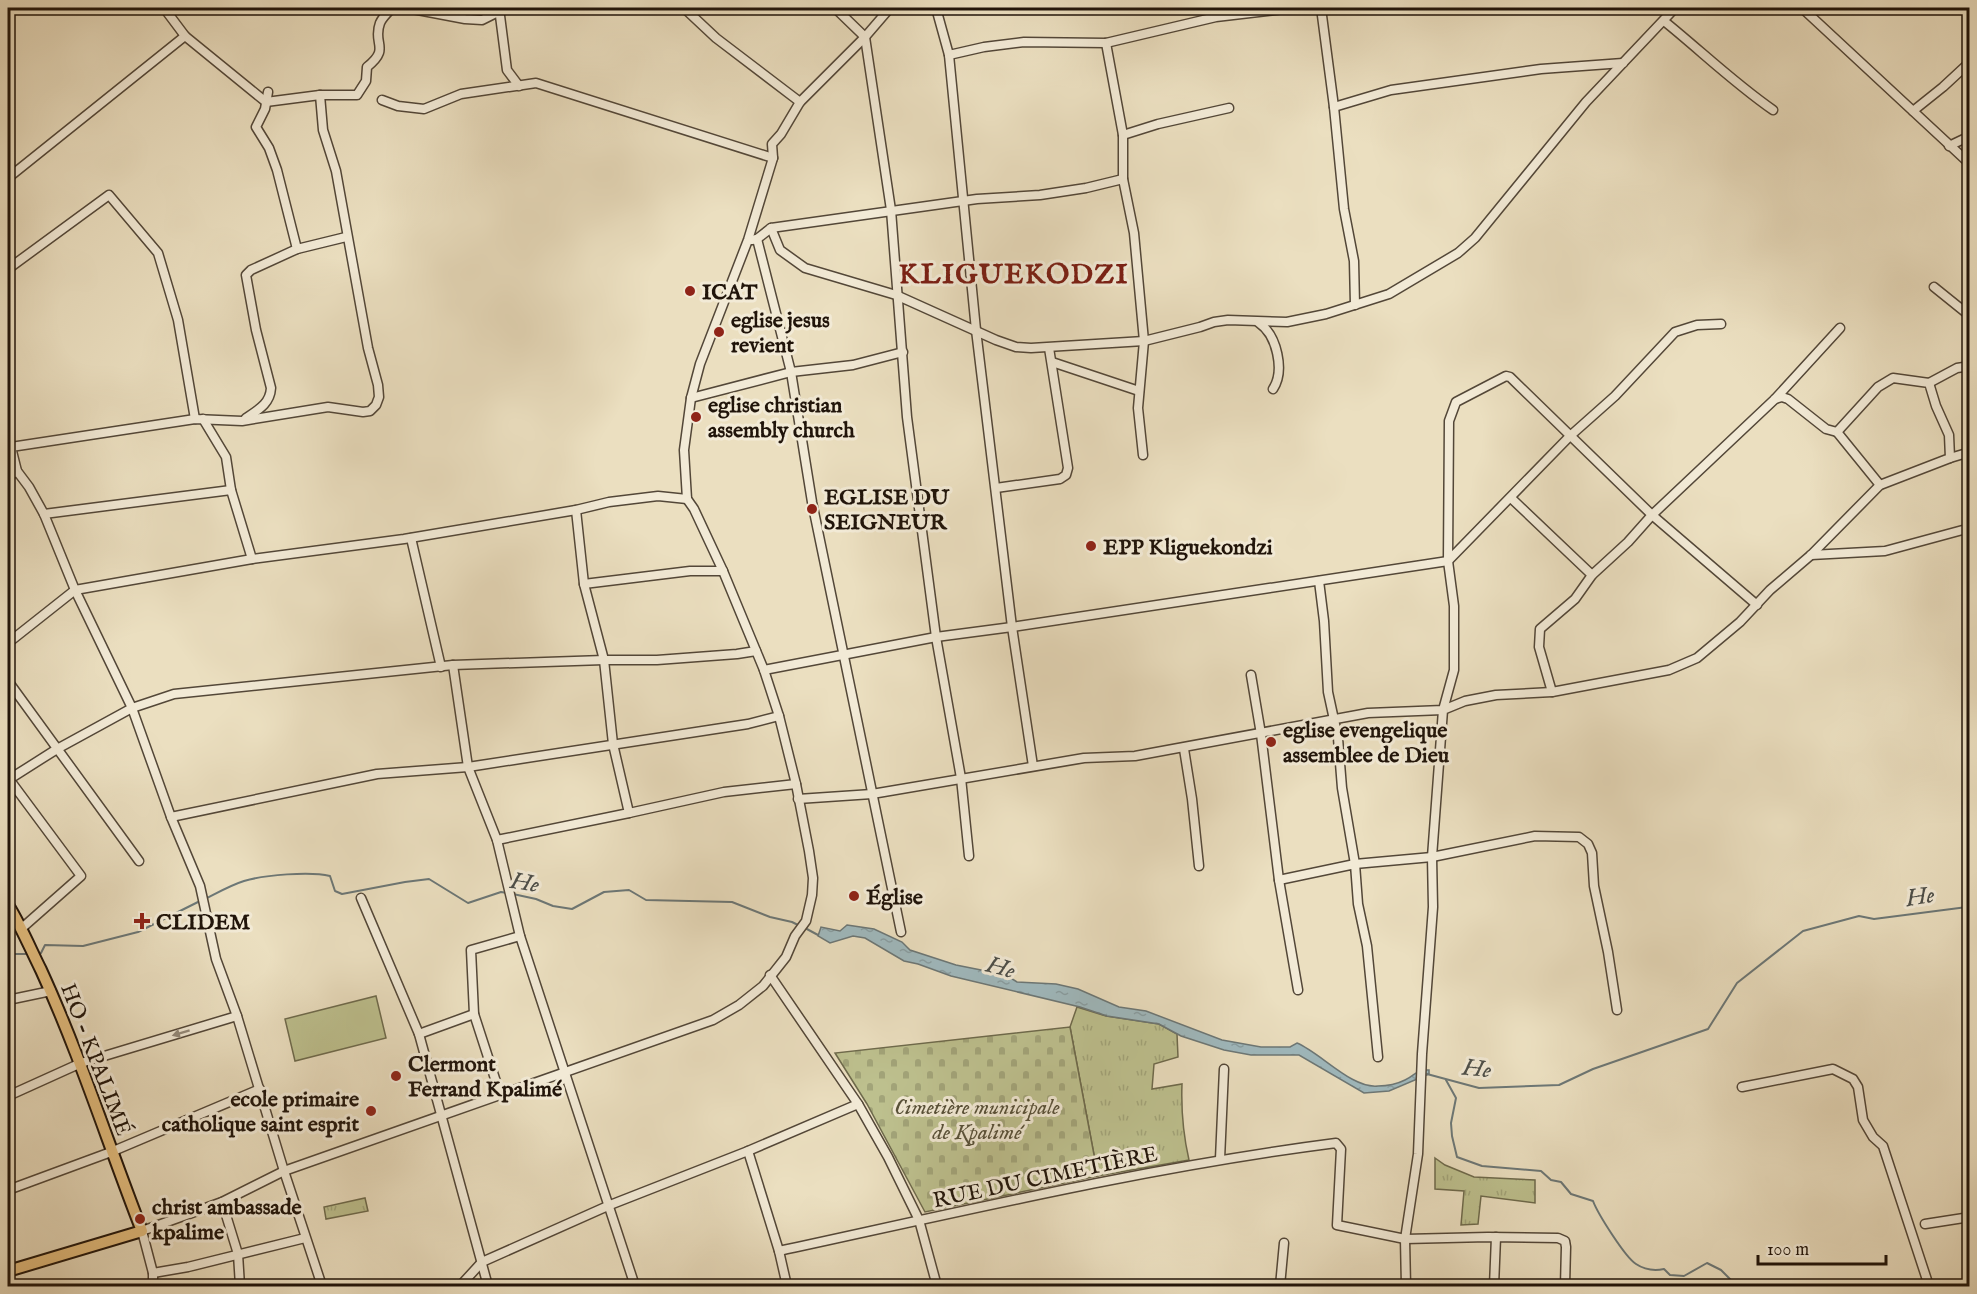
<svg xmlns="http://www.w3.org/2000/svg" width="1977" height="1294" font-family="'IM FELL English',serif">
<defs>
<pattern id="grass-tufts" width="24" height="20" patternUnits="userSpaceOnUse" patternTransform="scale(1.5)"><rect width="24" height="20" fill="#bdc08e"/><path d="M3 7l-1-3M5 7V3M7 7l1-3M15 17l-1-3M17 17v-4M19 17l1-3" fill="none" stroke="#a2a479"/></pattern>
<pattern id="cemetery-stones" width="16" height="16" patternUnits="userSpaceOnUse" patternTransform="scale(1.5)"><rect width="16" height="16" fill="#bdc08e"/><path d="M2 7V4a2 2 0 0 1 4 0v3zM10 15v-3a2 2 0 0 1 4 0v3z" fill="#a2a479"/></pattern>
<pattern id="water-ripples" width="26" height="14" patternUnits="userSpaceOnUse" patternTransform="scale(1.5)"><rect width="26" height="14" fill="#9fb9be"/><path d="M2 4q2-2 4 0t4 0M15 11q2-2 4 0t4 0" fill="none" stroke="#899ea2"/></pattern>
</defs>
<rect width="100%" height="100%" fill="#ebdfc0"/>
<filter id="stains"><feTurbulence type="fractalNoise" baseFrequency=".00333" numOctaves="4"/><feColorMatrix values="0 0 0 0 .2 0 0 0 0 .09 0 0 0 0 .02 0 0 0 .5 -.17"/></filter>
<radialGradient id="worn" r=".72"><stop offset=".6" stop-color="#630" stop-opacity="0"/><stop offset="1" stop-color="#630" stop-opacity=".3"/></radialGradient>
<g fill="url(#grass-tufts)" stroke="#6e6a4c" stroke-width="1.5">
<path d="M1077 1007 1106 1016 1159 1024 1177 1034 1178 1057 1154 1064 1152 1089 1182 1084C1181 1111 1183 1134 1189 1160L1098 1176 1070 1027Z"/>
<polygon points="1435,1158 1445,1165 1474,1177 1535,1180 1535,1203 1481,1196 1478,1224 1461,1225 1464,1191 1435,1189"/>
<polygon points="365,1198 368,1211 326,1219 324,1207"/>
</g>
<polygon fill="url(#cemetery-stones)" stroke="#6e6a4c" stroke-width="1.5" points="1070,1027 1098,1176 925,1212 867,1104 835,1053"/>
<polygon fill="#bdc08e" stroke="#6e6a4c" stroke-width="1.5" points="376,996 386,1038 295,1061 285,1019"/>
<path fill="url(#water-ripples)" stroke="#6c7776" stroke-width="1.5" d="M847 925 874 929 902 942 910 950 956 965 1006 975 1017 982 1056 984 1078 989 1119 1007 1146 1011 1222 1040 1261 1047H1290L1297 1043C1321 1053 1352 1089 1378 1086 1387 1086 1397 1084 1405 1080 1416 1075 1416 1069 1429 1070V1074L1389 1091 1364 1093 1299 1055H1251L1224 1050 1181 1036 1159 1024 1107 1016 1080 1007 951 976 918 964 904 961 865 938 853 936 830 943 818 936 821 927 840 931Z"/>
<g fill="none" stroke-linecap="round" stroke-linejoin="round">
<g stroke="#6c7776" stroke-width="2">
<polyline points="513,894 536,899 553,906 572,909 604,892 629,890 646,900 732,902 770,917 792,922 800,926"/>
<path d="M205 899C217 893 231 885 244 881 264 875 310 871 330 876L335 891 342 894 405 882 429 879 468 903 501 892 507 893"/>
<polyline points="805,928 818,935"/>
<polyline points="36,953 41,953 45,945 83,946 138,932 200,901"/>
<polyline points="8,956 12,954 31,954"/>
<polyline points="1427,1074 1479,1088 1559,1085 1593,1069 1708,1029 1737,983 1803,931 1859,916 1874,919 1967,907 1970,910"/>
<path d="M1446 1080 1456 1098 1451 1123 1452 1136 1457 1157 1482 1166 1541 1171 1551 1180 1561 1182 1571 1194 1593 1201C1598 1214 1625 1257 1636 1264 1645 1270 1654 1271 1664 1269L1670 1275 1684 1276 1707 1263 1721 1270 1737 1286"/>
</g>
<g stroke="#534738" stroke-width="11">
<g id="minor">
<polyline points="164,8 185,36"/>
<polyline points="407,8 465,19 482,20 498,12"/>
<polyline points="499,8 507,70 519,86"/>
<polyline points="684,8 716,38 800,102"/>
<polyline points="835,8 865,37 891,210 907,417 936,637 961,778 969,856"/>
<polyline points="936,8 949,55 976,330 1012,627 1033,766"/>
<polyline points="1321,8 1334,107 1344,209 1354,261 1355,305"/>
<polyline points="1802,8 1970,164"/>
<path d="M1664 21C1700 50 1734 83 1773 110"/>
<polyline points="1106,43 1123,135 1123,179 1134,233 1144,341 1138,408 1143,455"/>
<polyline points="949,55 984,47 1024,42 1106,43 1216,17 1293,8"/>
<polyline points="382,100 398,106 424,109 461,94 536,83 773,158"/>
<polyline points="1334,107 1391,90 1541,69 1623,63"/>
<polyline points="1913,111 1943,87 1970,62"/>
<polyline points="1123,135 1158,124 1229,108"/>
<polyline points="1949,146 1970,136"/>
<path d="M8 178 185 36 266 102 320 95H357L366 81 367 67C391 48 372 44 380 23 382 18 388 12 392 8H395"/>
<polyline points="771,228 780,250 805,268 896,295 996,340 1016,347 1031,348 1144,341 1200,327 1214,322 1228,320 1287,322 1326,314 1389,294 1458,253 1475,238 1586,102 1675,8"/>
<polyline points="757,239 791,372 812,502 901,932"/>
<polyline points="752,240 757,239 771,228 977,199 1040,195 1086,188 1123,179"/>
<polyline points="297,249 346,237"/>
<polyline points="8,269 109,195 158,253 178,320 195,419"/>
<polyline points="1934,287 1970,316"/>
<path d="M1259 323C1277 335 1285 371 1273 389"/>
<polyline points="1052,362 1139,391"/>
<polyline points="1929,383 1957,368 1970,366"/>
<polyline points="691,398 791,372 853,365 903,352"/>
<path d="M246 418C258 410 270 404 271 388L256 330 246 275 251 270 297 249 277 170 269 148 256 127 265 109 268 92"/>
<polyline points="203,419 226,457 231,490 252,559"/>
<polyline points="1837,432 1880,485"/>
<polyline points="8,443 11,447 17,471 29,487 44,514 75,590 132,708 171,817 200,886 216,959 237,1016 284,1171 322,1286"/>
<polyline points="11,447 195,419 242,421 328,407 363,412 370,411 376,405 379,397 378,385 368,348 336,171 323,130 320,95"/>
<polyline points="1950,458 1970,452"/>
<polyline points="8,477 17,471"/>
<polyline points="996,488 1060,479 1066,475 1068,468 1049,348"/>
<polyline points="1511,498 1592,575"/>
<polyline points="44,514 231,490"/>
<polyline points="411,538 441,667"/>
<polyline points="1811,555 1885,551 1970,528"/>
<polyline points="1319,581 1324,621 1328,692 1338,738 1342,788 1355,864 1432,857 1535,836 1579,837 1588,844 1592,853 1594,886 1608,952 1617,1010"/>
<polyline points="584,584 690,571 723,571"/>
<polyline points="8,643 75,590 252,559 404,539 576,510 609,502 658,496 687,499"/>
<polyline points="453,665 468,767 497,840 520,936 635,1286"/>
<polyline points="764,670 936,637 1012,627 1448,561 1570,436 1615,396 1675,332 1697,325 1721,324"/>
<polyline points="1251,675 1261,734 1279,880 1298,990"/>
<polyline points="8,681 139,861"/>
<polyline points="1552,692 1539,647 1540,629 1575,599 1592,575 1628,542 1652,515 1775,399 1840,328"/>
<polyline points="1184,749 1192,799 1199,866"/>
<polyline points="9,779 81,876 22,928"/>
<polyline points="8,780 57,749 132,708 174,694 453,665 604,660 657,660 737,654 756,651"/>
<polyline points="798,799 872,794 1084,758 1135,756 1368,713 1443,710 1454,670 1454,606 1448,561 1449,421 1456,402 1506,376 1510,377 1652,515 1757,605"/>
<polyline points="629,813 724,792 796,784"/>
<polyline points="171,817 377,774 468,767 748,724 779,716"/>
<polyline points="497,840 629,813 613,744 604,660 584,584 576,510"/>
<polyline points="1279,880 1355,864 1358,904 1367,946 1378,1057"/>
<polyline points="361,898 419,1034 488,1286"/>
<polyline points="770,975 858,1104 888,1157 919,1220 937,1286"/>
<polyline points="8,1000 51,991"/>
<polyline points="419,1034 474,1014"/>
<polyline points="1742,1087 1833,1069 1853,1079 1858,1087 1863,1120 1873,1137 1883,1146 1929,1286"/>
<polyline points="500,1094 474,1014 471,950 520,936"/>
<polyline points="8,1096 81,1063 237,1016"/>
<polyline points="748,1151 779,1251 787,1286"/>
<polyline points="1220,1159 1224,1069"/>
<polyline points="8,1190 111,1152 260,1089"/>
<polyline points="222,1202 238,1254 240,1286"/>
<polyline points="1925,1224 1970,1217"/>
<path d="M779 1251C964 1211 1149 1167 1336 1143L1341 1149 1337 1225 1405 1239 1488 1237 1558 1238 1565 1241 1566 1247 1565 1286"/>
<polyline points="153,1273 188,1267 305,1238"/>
<polyline points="153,1286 153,1273 142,1231 222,1202 284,1171 713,1020 739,1005 763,986 786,957 795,936 806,921 812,895 813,878 809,851 796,784 779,716 764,670 723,571 694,509 687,499 684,450 691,398 700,364 748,240 773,158 772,144 781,134 800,102 865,37 890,8"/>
<polyline points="460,1286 482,1262 610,1205 748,1151 858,1104"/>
<polyline points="1280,1286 1284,1243"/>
<polyline points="1406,1286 1405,1239 1418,1154 1422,1054 1433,907 1432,857 1443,710 1465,701 1496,695 1552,692 1669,670 1697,658 1740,622 1770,590 1811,555 1880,485 1950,458 1949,435 1936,406 1929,383 1893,378 1878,387 1837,432 1826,429 1788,399 1782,397 1775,399"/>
<polyline points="1494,1286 1496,1237"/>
</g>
</g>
<g stroke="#20140a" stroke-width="14">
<path id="major" d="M8 905C21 926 30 948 41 970 80 1055 108 1144 142 1231L8 1271"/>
</g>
<use href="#minor" stroke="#f2ead6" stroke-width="8"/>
<use href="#major" stroke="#e6c080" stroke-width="10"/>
</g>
<defs><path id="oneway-solid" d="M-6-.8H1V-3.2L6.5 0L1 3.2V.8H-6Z" transform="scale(1.5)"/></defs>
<use fill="#948a7a" href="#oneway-solid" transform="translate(181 1033) rotate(163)"/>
<g fill="#8f2418" stroke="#f2ead6" stroke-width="2">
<circle cx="690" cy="291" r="6"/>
<circle cx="719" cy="332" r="6"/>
<circle cx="696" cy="417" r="6"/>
<circle cx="812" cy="509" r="6"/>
<circle cx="1091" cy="546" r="6"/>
<circle cx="1271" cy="742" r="6"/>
<circle cx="854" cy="896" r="6"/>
<path d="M139 912h6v6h6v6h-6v6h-6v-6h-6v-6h6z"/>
<circle cx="396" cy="1076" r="6"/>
<circle cx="371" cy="1111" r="6"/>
<circle cx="140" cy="1219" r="6"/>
</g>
<g text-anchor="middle" stroke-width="6" stroke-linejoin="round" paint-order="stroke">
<g font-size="22" font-weight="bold" fill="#20140a" stroke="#f2ead6" text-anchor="start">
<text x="702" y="299">ICAT</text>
<text x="731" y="327">eglise jesus<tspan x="731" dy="25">revient</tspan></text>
<text x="708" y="412">eglise christian<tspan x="708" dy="25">assembly church</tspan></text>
<text x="824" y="504">EGLISE DU<tspan x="824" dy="25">SEIGNEUR</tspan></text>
<text x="1103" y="554">EPP Kliguekondzi</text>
<text x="1283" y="737">eglise evengelique<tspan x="1283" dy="25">assemblee de Dieu</tspan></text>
<text x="866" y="904">Église</text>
<text x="156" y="929">CLIDEM</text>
<text x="408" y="1071">Clermont<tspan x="408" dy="25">Ferrand Kpalimé</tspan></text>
<text x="359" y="1106" text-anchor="end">ecole primaire<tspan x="359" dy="25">catholique saint esprit</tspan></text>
<text x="152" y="1214">christ ambassade<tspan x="152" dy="25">kpalime</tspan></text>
</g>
<g font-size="22" fill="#20140a" stroke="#f2ead6">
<text transform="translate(97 1059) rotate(69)" y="8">HO - KPALIMÉ</text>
<text transform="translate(1045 1176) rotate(-12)" y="8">RUE DU CIMETIÈRE</text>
</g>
<g font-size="22" font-style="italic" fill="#575038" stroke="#f2ead6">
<text x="977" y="1114">Cimetière municipale<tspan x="977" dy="25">de Kpalimé</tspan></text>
</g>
<g font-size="24" font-style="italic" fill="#4c4e49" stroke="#f2ead6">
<text transform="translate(525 882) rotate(10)" y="8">He</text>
<text transform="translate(1920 896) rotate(-8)" y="8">He</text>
<text transform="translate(1001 967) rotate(16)" y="8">He</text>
<text transform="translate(1477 1068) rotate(7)" y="8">He</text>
</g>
<g font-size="28" font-weight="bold" letter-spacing="1.5" fill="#7a1f14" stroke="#f2ead6">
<text x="1014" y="283">KLIGUEKODZI</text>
</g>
</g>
<rect width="1977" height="1294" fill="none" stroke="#ebdfc0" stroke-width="30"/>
<rect x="9" y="9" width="1959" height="1276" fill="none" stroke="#20140a" stroke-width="3"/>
<rect x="15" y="15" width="1947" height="1264" fill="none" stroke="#20140a" stroke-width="1.5"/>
<path d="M1758 1255v9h128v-9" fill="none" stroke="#20140a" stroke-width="3"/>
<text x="1767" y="1255" font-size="18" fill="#20140a" stroke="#f2ead6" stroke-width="4.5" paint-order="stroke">100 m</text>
<rect width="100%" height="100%" filter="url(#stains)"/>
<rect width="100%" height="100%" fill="url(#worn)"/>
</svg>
